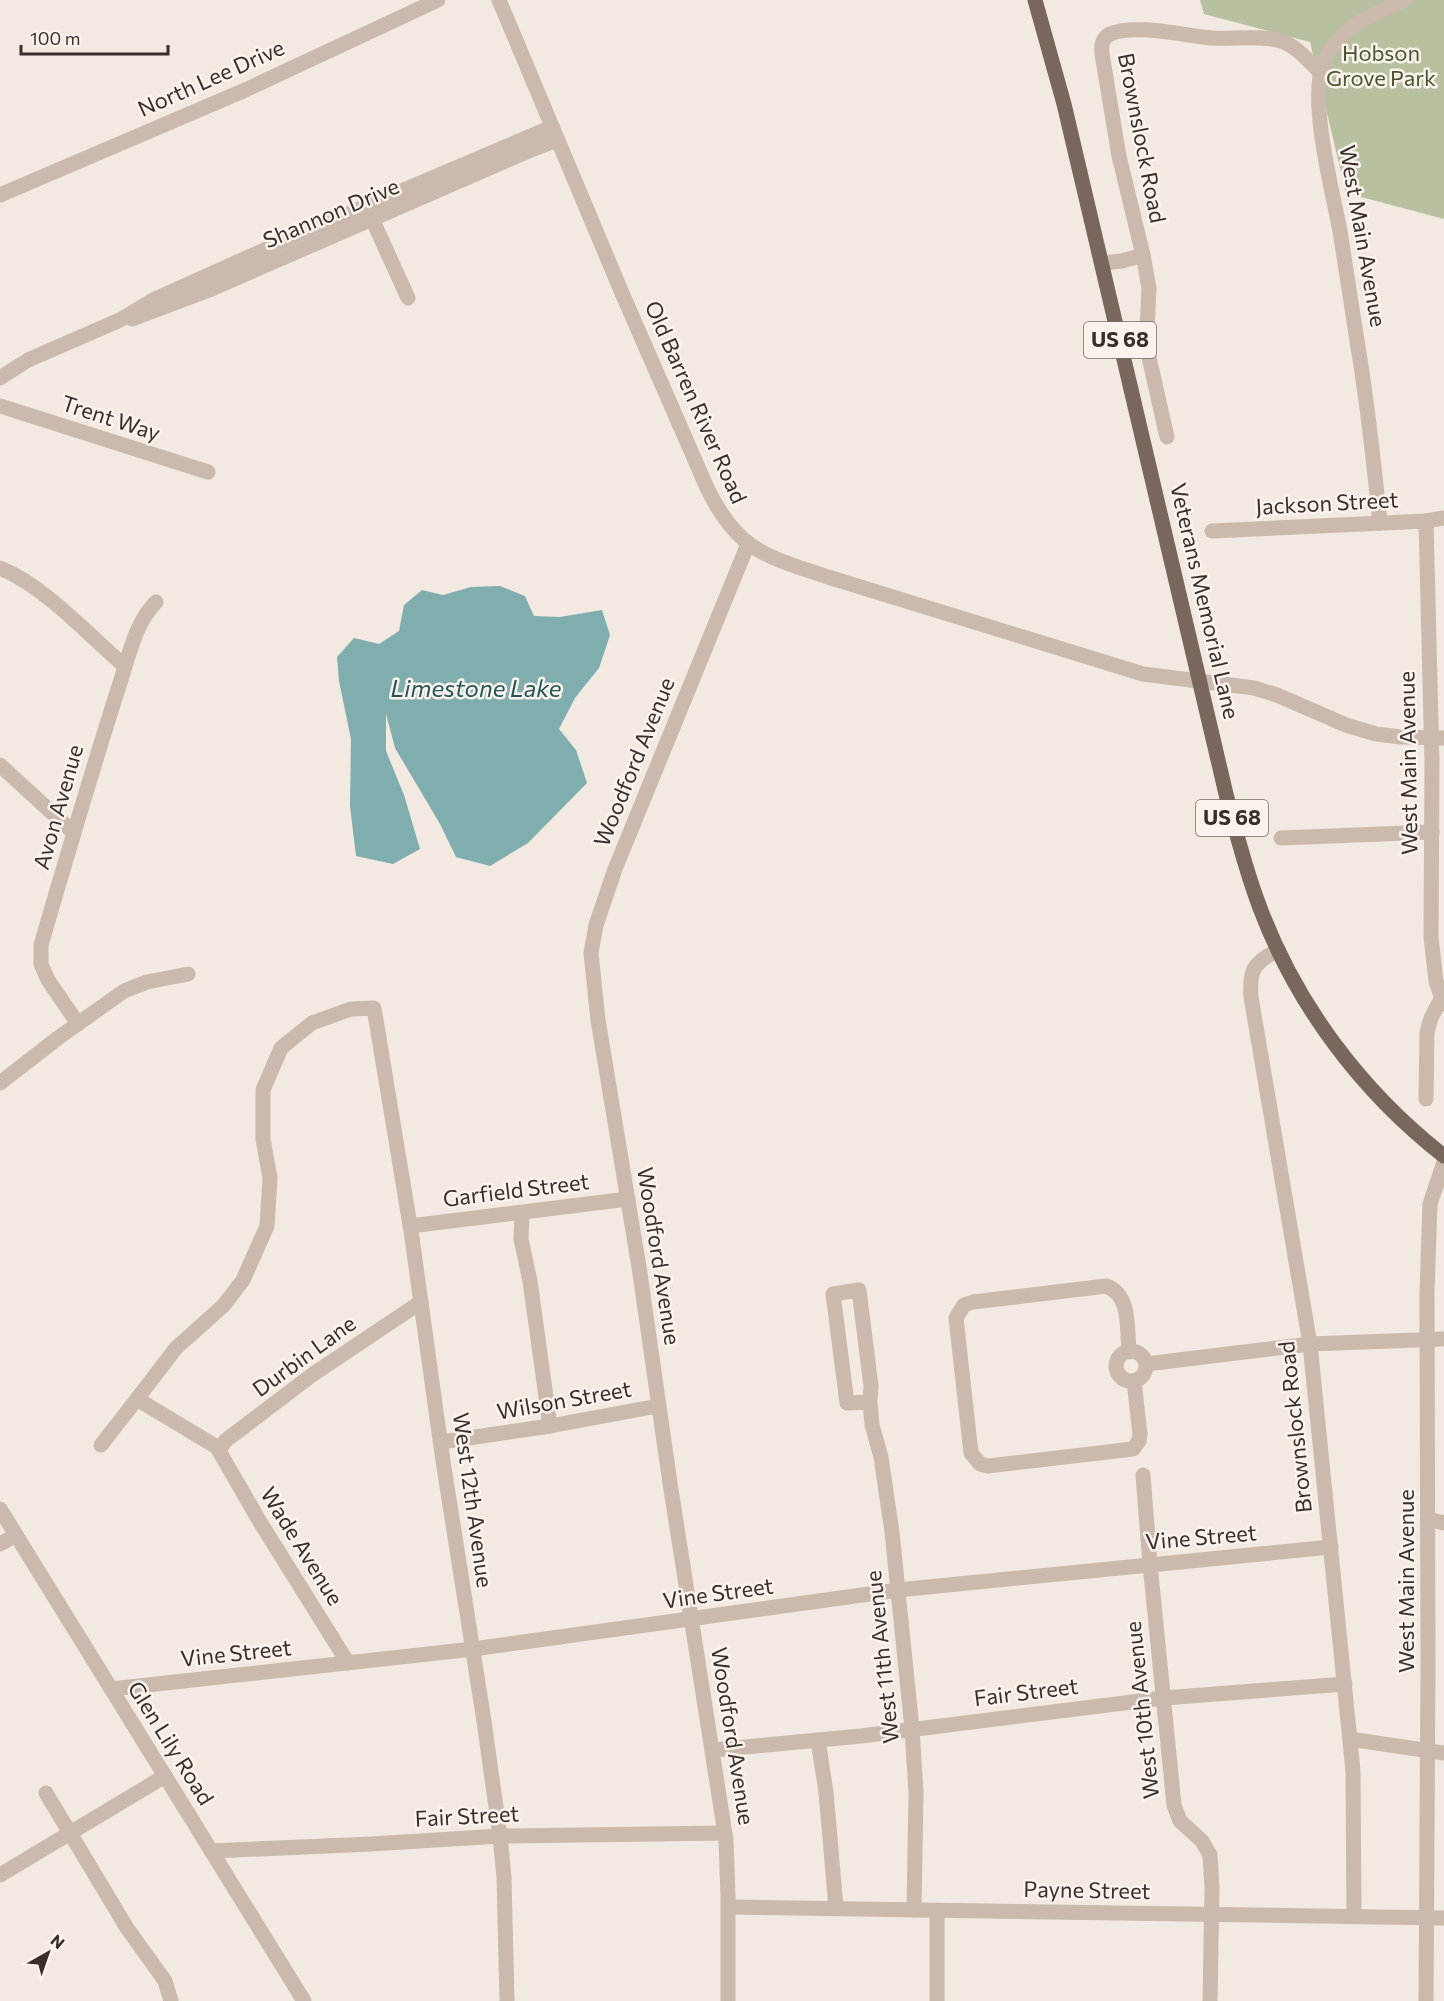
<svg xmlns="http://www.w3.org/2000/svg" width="1444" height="2001" font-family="Commissioner,sans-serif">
<rect width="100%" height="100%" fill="#f2e9e0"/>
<polygon fill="#b7c1a0" points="1200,0 1444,0 1444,219 1346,193 1310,42 1204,14"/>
<polygon fill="#80adae" points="500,586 525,596 534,616 560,617 602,610 610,635 599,668 575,698 559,729 576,750 587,783 528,843 490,866 456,857 440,824 395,748 386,714 386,751 404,795 420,849 393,864 356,856 350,806 351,739 339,681 337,657 354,638 379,644 399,631 404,605 422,590 443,595 471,587"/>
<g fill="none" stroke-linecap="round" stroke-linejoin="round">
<g stroke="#cab9ac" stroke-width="15">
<path d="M499 0 622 293 708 490C739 552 766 556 828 577L1143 674 1254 688 1277 695 1346 725 1376 734 1401 737 1444 738"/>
<polyline points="0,195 243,91 438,0"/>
<polyline points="369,212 408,298"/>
<polyline points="1143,255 1149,288 1147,330 1148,353 1167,437"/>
<path d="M1102 263 1122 261 1143 255 1119 156 1102 54C1101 45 1102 38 1110 34 1133 23 1186 36 1212 38 1233 39 1261 35 1281 41 1297 46 1309 62 1321 73"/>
<polyline points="132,319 209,290 526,152 557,140"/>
<polyline points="0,378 28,360 120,320 155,299 291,238 552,127"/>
<polyline points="0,406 208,472"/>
<polyline points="1426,521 1432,762 1431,937 1436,981 1444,1004"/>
<path d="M1380 523C1374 464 1368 406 1358 347 1352 309 1346 270 1340 231 1332 189 1308 99 1324 61 1339 26 1373 15 1405 0"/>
<polyline points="1212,531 1426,521 1444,518"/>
<path d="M0 568C46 587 87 634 125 666"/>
<polyline points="0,765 74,833"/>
<polyline points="1281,838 1432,832"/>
<path d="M1278 950C1254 962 1249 970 1251 997L1310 1344 1353 1771 1354 1916"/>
<path d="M78 1024 48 980 41 964V945C66 859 91 774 118 689 128 660 134 624 156 602"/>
<polyline points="0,1083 58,1038 124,991 147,982 188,974"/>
<polyline points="1426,1099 1427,1032 1431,1018 1442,997"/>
<polyline points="522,1213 521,1239 530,1281 550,1426"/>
<polyline points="410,1226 628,1199"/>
<circle cx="1131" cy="1366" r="15"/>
<path d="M1129 1352C1127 1330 1131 1294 1106 1286L973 1302 964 1305 956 1318 971 1453 980 1464 988 1466 1133 1449 1139 1441 1140 1434 1134 1381"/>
<polyline points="1146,1364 1310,1344 1444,1339"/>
<polyline points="870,1402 847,1403 833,1294 859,1290 871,1386 870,1402 872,1425 881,1457 892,1532 912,1729 916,1792 914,1910"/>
<polyline points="441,1442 550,1426 658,1406"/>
<polyline points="101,1445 137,1399"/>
<polyline points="220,1449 137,1399 176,1348 224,1305 243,1280 267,1226 270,1178 263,1139 263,1090 281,1048 312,1023 351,1009 374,1008 411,1231 443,1461 484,1721 500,1836 504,1877 507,2001"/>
<polyline points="1143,1475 1150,1564 1174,1805 1180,1821 1202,1841 1210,1855 1212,1888 1210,2001"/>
<polyline points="0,1509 304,2001"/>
<polyline points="1428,1519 1444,1523"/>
<polyline points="0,1544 16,1535"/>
<polyline points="348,1663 260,1522 219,1451 225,1441 312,1375 421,1302"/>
<polyline points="111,1689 473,1649 898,1590 1331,1547"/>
<polyline points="1350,1739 1444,1753"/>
<polyline points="818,1740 826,1792 836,1908"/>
<polyline points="713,1750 861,1736 1164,1698 1345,1684"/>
<polyline points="46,1793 127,1928 165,1981 171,2001"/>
<polyline points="211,1851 371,1844 500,1836 725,1833"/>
<polyline points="0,1875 165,1776"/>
<polyline points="729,1907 1444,1918"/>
<polyline points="728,2001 728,1896 726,1840 670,1483 639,1267 598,1020 591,953 596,925 615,869 748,544"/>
<polyline points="937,2001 937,1911"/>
<polyline points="1426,2001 1428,1665 1427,1293 1430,1204 1444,1162"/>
</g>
<path stroke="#79665d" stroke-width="15" d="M1035 0 1064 104 1226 794C1236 833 1246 871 1260 908 1297 1006 1362 1092 1444 1156"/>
</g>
<g text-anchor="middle" stroke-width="5" stroke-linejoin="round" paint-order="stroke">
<g fill="#faf3ed" stroke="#726a65" stroke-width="1.5">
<rect x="1084" y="322" width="72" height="36" rx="4.5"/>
<rect x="1196" y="800" width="72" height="36" rx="4.5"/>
</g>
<g font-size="21" font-weight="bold" fill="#382f2b">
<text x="1120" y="347">US 68</text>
<text x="1232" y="825">US 68</text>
</g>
<g font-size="22" fill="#495530" stroke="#faf3ed">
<text x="1381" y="61">Hobson<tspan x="1381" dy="25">Grove Park</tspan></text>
</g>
<g font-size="22" fill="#382f2b" stroke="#faf3ed">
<text transform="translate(211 78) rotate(-24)" y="8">North Lee Drive</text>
<text transform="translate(1142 138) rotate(79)" y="8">Brownslock Road</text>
<text transform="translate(331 213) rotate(-23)" y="8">Shannon Drive</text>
<text transform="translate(1363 236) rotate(80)" y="8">West Main Avenue</text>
<text transform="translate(696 402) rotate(66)" y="8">Old Barren River Road</text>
<text transform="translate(111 418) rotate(18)" y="8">Trent Way</text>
<text transform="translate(1327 503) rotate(-3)" y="8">Jackson Street</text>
<text transform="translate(1205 601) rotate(77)" y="8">Veterans Memorial Lane</text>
<text transform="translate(634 762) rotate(-68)" y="8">Woodford Avenue</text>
<text transform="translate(1408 763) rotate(-91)" y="8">West Main Avenue</text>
<text transform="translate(58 807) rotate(-74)" y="8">Avon Avenue</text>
<text transform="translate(516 1190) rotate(-7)" y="8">Garfield Street</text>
<text transform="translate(659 1256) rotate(81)" y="8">Woodford Avenue</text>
<text transform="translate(304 1356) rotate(-36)" y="8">Durbin Lane</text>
<text transform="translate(564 1400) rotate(-10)" y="8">Wilson Street</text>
<text transform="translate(1295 1427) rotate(-96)" y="8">Brownslock Road</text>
<text transform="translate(473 1500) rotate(82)" y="8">West 12th Avenue</text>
<text transform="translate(1201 1537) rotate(-5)" y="8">Vine Street</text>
<text transform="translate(302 1546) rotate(58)" y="8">Wade Avenue</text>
<text transform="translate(1406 1581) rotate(-90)" y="8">West Main Avenue</text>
<text transform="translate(718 1593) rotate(-8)" y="8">Vine Street</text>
<text transform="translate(236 1653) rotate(-6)" y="8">Vine Street</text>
<text transform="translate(882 1657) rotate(-96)" y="8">West 11th Avenue</text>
<text transform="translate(1026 1692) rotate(-7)" y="8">Fair Street</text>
<text transform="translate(1142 1710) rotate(-96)" y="8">West 10th Avenue</text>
<text transform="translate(733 1736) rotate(81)" y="8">Woodford Avenue</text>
<text transform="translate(171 1743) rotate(58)" y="8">Glen Lily Road</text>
<text transform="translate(467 1816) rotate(-3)" y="8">Fair Street</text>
<text transform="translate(1087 1890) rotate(1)" y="8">Payne Street</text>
</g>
<g font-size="24" font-style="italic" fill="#225658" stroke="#faf3ed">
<text x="476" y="697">Limestone Lake</text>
</g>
</g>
<g transform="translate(48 1953) rotate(40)" stroke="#faf3ed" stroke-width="4.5" paint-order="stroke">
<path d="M0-4.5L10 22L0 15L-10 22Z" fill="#382f2b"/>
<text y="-9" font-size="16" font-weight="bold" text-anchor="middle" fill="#382f2b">N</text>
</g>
<path d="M21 45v9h147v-9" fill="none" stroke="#382f2b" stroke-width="3"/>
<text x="30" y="45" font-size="18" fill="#382f2b" stroke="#faf3ed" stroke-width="4.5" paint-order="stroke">100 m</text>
</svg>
